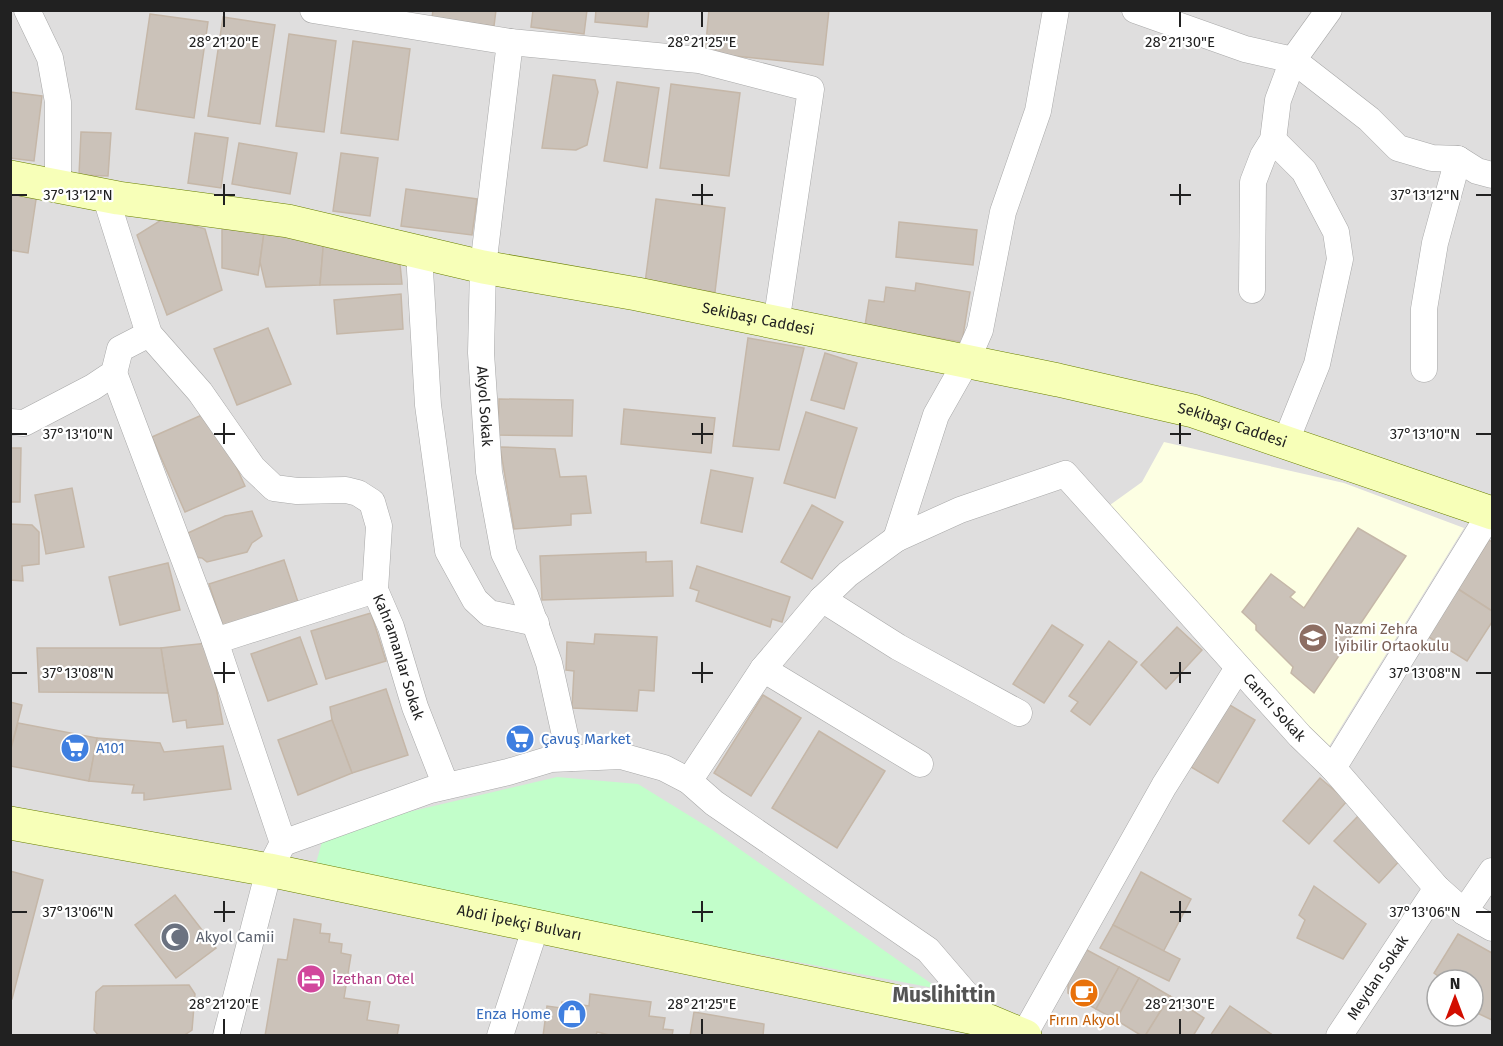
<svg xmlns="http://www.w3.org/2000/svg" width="1503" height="1046" font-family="'Fira Sans',sans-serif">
<rect width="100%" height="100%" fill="#f2efe7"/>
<path fill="#dfdede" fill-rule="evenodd" d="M10 11H1492V1035H11ZM1437 980H1473V1016H1437Z"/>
<polygon fill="#fdffe3" points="1164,442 1344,483 1464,528 1328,748 1110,505 1142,482"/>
<polygon fill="#c2feca" points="557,777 638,784 711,829 939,989 314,870 322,842 400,814"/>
<g fill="#cbc2b9" stroke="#c5b7a8" stroke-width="1.5">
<polygon points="433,10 496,10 494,26 432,18"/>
<polygon points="533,10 587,10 584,34 531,27"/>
<polygon points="596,10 649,10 647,27 595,22"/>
<polygon points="709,10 829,10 823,65 705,53"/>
<polygon points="150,14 208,22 194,118 136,109"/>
<polygon points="223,17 275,25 260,124 208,116"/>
<polygon points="289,34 336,41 324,132 276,126"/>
<polygon points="353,41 410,49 398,140 341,133"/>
<polygon points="553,75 595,80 598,92 587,145 576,150 542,148"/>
<polygon points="617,82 659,88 647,168 604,161"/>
<polygon points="671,84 740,93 729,176 660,168"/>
<polygon points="10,92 42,96 34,161 10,158"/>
<polygon points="81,132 111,133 108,176 79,175"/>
<polygon points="195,133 228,138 221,188 188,183"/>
<polygon points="239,143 297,153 290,194 232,184"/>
<polygon points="341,153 378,158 370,216 333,211"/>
<polygon points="10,189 37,193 28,253 10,250"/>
<polygon points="406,189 477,199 472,235 401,226"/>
<polygon points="656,199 725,208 715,292 645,283"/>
<polygon points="166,217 205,229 222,290 167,315 137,235"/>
<polygon points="899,222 977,230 973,265 896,257"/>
<polygon points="222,227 264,233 258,275 222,268"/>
<polygon points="264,233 324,237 320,285 266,287 260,262"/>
<polygon points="324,237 399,254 402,284 320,285"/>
<polygon points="916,283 970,292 962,342 865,326 869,300 884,302 886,287 915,291"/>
<polygon points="401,294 403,329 337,334 334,300"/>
<polygon points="268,328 291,384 237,405 214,349"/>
<polygon points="748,338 804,348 779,450 733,446"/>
<polygon points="825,353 857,363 844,409 811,400"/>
<polygon points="499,399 573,400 572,436 498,435"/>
<polygon points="624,409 715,418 711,453 621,444"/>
<polygon points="211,411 245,486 185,512 152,437"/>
<polygon points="806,412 857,428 835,498 784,483"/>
<polygon points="500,447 555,449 560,477 586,476 591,513 571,514 571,525 514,529"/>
<polygon points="10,448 21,448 20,502 10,502"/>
<polygon points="711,470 753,478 742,532 701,523"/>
<polygon points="72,488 84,547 46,554 35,495"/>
<polygon points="812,505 843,522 812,579 781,562"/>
<polygon points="252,511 262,536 252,543 247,552 207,562 202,558 194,557 188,533 225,516"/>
<polygon points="10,524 32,525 39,532 39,564 22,566 23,581 10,580"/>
<polygon points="1358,528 1406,556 1314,693 1291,673 1293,667 1256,630 1256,625 1242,612 1271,574 1295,592 1290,597 1304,608"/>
<polygon points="1489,540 1492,542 1492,611 1458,589"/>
<polygon points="646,552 646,562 672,561 673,596 542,600 540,556"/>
<polygon points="284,560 299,605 224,629 209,584"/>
<polygon points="168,563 180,610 120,625 109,577"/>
<polygon points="697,566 790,597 782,622 772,619 770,627 696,601 699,591 690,588"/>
<polygon points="1458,589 1492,611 1492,622 1467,661 1427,636"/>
<polygon points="371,613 386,661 326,679 311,631"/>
<polygon points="1052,625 1083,645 1044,703 1013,684"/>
<polygon points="1177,627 1202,650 1166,689 1141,665"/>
<polygon points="595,634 657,637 654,691 639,690 637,711 572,708 574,671 566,670 567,642 594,644"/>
<polygon points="300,637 317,684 268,701 251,654"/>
<polygon points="1109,641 1137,662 1090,725 1071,711 1078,702 1069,696"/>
<polygon points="208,643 223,724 187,728 186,720 173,722 161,648"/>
<polygon points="37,648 161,648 168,693 39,692"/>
<polygon points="386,689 408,755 352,773 332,720 330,707"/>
<polygon points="763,695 801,718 751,796 714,773"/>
<polygon points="10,702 22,705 10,752"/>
<polygon points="1228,704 1255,720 1218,783 1191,767"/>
<polygon points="332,720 352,773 298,795 278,740"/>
<polygon points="18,723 97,738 89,781 10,766 10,752"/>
<polygon points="819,731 885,771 837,848 772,808"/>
<polygon points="97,738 160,743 164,752 223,746 231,789 144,800 144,793 132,793 134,785 89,781"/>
<polygon points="1320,778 1347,801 1309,844 1283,821"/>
<polygon points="1358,816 1403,857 1379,883 1334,841"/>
<polygon points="10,871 43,880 12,999 10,999"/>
<polygon points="1141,872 1191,899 1163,952 1113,925"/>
<polygon points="1314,886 1366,924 1343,959 1297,938 1305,920 1299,915"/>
<polygon points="175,895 216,948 176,978 135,925"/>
<polygon points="294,919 321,924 320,933 330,934 329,942 342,944 341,953 351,955 344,998 370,1002 367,1020 399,1025 397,1036 265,1036 278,959 287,960"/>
<polygon points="1113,925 1180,959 1169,981 1100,948"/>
<polygon points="1458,934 1492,953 1492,1020 1473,1011 1473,980 1444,980 1434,973"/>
<polygon points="1085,949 1119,967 1096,1009 1068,993 1068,977"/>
<polygon points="1119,967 1139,978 1116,1020 1096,1009"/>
<polygon points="1139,978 1170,996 1145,1036 1142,1036 1116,1020"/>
<polygon points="189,985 195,994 192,1030 183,1036 99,1036 94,1030 96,992 103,986"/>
<polygon points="590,994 651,1002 649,1016 665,1018 663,1029 673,1030 672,1036 613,1036 597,1032 596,1036 543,1036 547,1006 561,1008 562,1002 589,1006"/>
<polygon points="1170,996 1204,1018 1193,1036 1145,1036"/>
<polygon points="1230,1006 1274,1036 1210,1036"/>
<polygon points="694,1012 764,1024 763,1036 690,1036"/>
</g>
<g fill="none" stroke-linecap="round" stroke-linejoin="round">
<g stroke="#a8a8a8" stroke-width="27">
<g id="street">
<polyline points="27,10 50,58 58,102 58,185"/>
<polyline points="313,10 510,42 699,60 811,89 776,324"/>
<polyline points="1135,10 1245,49 1293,60 1369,119 1398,148 1432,158 1458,159 1477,171 1492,175"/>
<path id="s1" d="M510 42 483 267 481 353 489 472 504 553 525 595 549 663 570 758"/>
<polyline points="1273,140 1304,171 1336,232 1340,259 1317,364 1286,441"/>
<path id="s2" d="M105 195 149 334 200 392 253 468 274 488 297 491 346 490 358 493 372 502 379 526 375 590 391 627 415 707 446 786"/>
<polyline points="419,253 428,405 448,551 475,600 489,613 536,623"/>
<polyline points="1252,290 1253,182 1263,156 1273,140 1278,100 1293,60 1329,10"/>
<polyline points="1424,369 1424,309 1435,243 1458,159"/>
<polyline points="114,373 215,641 283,843 269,870 226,1036"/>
<polyline points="10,422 24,423 93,387 114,373 120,349 149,334"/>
<polyline points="896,539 936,415 966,362 980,330 1003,212 1038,111 1056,10"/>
<polyline points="822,599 898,647 1019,713"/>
<polyline points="215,641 375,590"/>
<polyline points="763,669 920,764"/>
<polyline points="1333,768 1491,512"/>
<path id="s3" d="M689 781 763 669 822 599 848 574 896 539 960 510 1065 474 1300 736 1333 768 1437 888 1464 912 1492 928"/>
<polyline points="283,843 430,790 508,772 551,759 621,756 664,768 689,781 714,803 928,950 989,1021"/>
<polyline points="1464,912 1492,871"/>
<polyline points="1024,1035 1164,786 1238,668"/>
<polyline points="500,1036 536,926"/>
<path id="s4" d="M1339 1036 1437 888"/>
</g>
</g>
<g stroke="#6a8000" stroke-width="34">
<g id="secondary">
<path id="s5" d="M10 177 118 198 288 221 483 267 637 294 1058 380 1193 411 1492 513"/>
<path id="s6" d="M10 823 269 870 989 1021 1025 1036"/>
</g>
</g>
<use href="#street" stroke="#fff" stroke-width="26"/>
<use href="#secondary" stroke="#f7ffb8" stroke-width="33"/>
</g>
<path fill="none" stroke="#212121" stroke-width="2" d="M224 12V27M702 12V27M1180 12V27M224 184V205M702 184V205M1180 184V205M12 195H27M214 195H235M692 195H713M1170 195H1191M1476 195H1491M224 423V444M702 423V444M1180 423V444M12 434H27M214 434H235M692 434H713M1170 434H1191M1476 434H1491M224 662V683M702 662V683M1180 662V683M12 673H27M214 673H235M692 673H713M1170 673H1191M1476 673H1491M224 901V922M702 901V922M1180 901V922M12 912H27M214 912H235M692 912H713M1170 912H1191M1476 912H1491M224 1019V1034M702 1019V1034M1180 1019V1034"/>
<defs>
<g id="school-disc" transform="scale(1.5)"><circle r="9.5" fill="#8d6e63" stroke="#fff"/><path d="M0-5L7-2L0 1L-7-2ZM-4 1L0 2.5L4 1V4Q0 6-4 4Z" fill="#fff"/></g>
<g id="supermarket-disc" transform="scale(1.5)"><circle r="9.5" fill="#3f7fe0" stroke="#fff"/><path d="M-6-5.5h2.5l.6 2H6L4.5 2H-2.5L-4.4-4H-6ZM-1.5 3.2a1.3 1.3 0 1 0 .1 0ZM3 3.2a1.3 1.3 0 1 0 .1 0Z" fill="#fff"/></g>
<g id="mosque-disc" transform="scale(1.5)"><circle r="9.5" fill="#6b7280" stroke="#fff"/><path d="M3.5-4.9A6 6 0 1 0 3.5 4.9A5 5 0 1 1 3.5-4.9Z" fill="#fff"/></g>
<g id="hotel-disc" transform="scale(1.5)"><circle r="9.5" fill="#d1479c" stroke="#fff"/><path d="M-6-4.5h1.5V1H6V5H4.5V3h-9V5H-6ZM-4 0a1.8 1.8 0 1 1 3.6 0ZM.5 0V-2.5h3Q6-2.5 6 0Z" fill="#fff"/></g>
<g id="cafe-disc" transform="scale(1.5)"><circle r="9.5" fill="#e8710a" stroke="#fff"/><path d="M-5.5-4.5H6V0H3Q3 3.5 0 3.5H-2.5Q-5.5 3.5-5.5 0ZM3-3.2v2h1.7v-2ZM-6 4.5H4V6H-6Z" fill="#fff"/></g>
<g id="shop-disc" transform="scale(1.5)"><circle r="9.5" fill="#3f7fe0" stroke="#fff"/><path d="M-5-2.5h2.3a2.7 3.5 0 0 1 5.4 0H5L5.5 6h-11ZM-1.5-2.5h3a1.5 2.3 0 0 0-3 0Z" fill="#fff"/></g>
</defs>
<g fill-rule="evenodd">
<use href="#school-disc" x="1313" y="638"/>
<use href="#supermarket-disc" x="520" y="739"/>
<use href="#supermarket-disc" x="75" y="748"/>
<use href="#mosque-disc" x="175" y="937"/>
<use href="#hotel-disc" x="311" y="979"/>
<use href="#cafe-disc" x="1084" y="993"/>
<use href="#shop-disc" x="572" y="1014"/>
</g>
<g text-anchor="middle" stroke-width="4.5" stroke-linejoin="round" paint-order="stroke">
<g font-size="15" fill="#212121" stroke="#fff">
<text dy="5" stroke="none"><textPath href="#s5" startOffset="762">Sekibaşı Caddesi</textPath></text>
<text dy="5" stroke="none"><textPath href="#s1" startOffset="366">Akyol Sokak</textPath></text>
<text dy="5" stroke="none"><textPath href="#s5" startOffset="1248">Sekibaşı Caddesi</textPath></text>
<text dy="5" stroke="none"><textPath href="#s2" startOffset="606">Kahramanlar Sokak</textPath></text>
<text dy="5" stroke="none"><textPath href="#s3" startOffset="816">Camcı Sokak</textPath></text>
<text dy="5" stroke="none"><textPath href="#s6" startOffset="519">Abdi İpekçi Bulvarı</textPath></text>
<text dy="5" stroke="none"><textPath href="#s4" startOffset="70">Meydan Sokak</textPath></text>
</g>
<g font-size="15" fill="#785e54" stroke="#fff" text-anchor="start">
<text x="1334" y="634">Nazmi Zehra<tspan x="1334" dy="17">İyibilir Ortaokulu</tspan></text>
</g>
<g font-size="15" fill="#366cbe" stroke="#fff" text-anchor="start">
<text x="541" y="744">Çavuş Market</text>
<text x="96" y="753">A101</text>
<text x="551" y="1019" text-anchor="end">Enza Home</text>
</g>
<g font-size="15" fill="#5b616d" stroke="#fff" text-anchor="start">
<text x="196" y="942">Akyol Camii</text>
</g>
<g font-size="15" fill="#b23c85" stroke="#fff" text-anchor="start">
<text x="332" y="984">İzethan Otel</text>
</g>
<g font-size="15" fill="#c56008" stroke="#fff">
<text x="1084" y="1025">Fırın Akyol</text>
</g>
<g font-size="21" font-weight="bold" fill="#545454" stroke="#fff">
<text x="944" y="1002">Muslihittin</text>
</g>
</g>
<g font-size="15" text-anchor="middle" fill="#212121" stroke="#fff" stroke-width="4.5" stroke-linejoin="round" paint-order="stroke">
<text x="224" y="47">28°21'20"E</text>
<text x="702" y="47">28°21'25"E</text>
<text x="1180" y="47">28°21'30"E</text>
<text x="78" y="200">37°13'12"N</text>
<text x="1425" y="200">37°13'12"N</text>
<text x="78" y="439">37°13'10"N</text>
<text x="1425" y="439">37°13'10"N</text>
<text x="78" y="678">37°13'08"N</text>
<text x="1425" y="678">37°13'08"N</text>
<text x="78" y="917">37°13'06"N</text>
<text x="1425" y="917">37°13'06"N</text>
<text x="224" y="1009">28°21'20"E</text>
<text x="702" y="1009">28°21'25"E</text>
<text x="1180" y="1009">28°21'30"E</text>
</g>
<rect width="1503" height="1046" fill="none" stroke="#212121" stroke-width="24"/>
<g transform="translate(1455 998)"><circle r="28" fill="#ffffff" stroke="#a6a6a6" stroke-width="1.5"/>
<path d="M0-4.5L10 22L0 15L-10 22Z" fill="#d20d00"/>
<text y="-9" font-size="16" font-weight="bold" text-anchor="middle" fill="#212121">N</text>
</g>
</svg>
